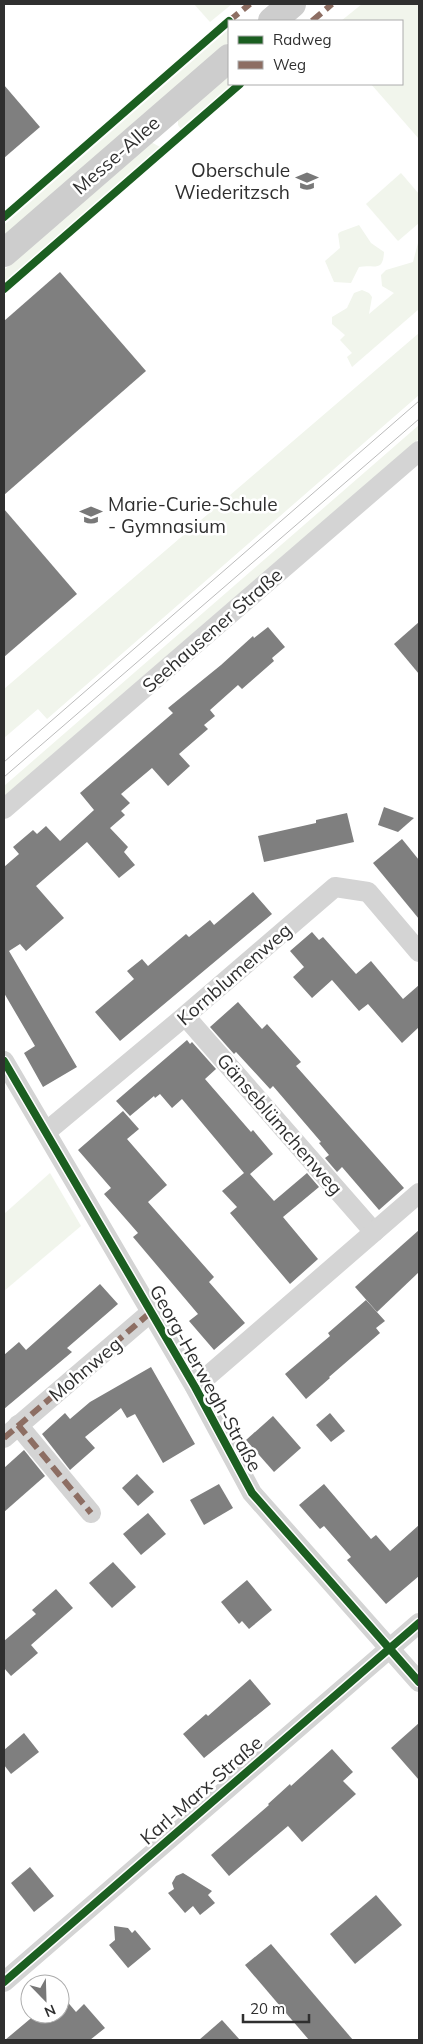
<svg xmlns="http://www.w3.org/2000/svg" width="423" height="2044" font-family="Mulish,sans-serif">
<rect width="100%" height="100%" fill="#fff"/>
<g fill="#f1f5ec">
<polygon points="194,4 232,4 210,22"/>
<polygon points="362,4 419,4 419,139 371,84 402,84 402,21 341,21"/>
<polygon points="229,29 229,42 4,237 4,225"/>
<polygon points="229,73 229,84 233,84 181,129 178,125 178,118"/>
<polygon points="151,142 160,147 4,283 4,270"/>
<polygon points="401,173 419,194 419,223 398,241 366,204"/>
<path d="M359 225 371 243 384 252C383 273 374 264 359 267L351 283 334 282 325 261 340 248 338 234 340 232Z"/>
<polygon points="419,239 419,309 352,367 347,357 352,353 340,340 345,335 332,324 332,317 347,308 354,293 362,290 369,293 372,297 369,314 394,293 382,286 381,275 386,270 413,262"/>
<polygon points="419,333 419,395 47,719 38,709 4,738 4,689"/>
<polygon points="419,425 419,439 4,798 4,786"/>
<polygon points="50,1173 81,1226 4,1291 4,1214"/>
</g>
<g fill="#7f7f7f">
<polygon points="4,85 40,127 4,158"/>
<polygon points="60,272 146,371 4,495 4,321"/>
<polygon points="4,509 77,594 4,657"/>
<polygon points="419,622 419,674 394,644"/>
<polygon points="268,627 285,647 272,658 274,661 242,689 238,685 210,710 215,716 204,725 208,729 179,754 190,766 168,786 152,768 121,794 130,803 121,811 125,815 110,828 128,847 124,852 135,865 119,878 87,842 36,886 64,918 26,951 20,944 9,951 77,1067 43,1087 24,1053 35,1046 4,993 4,867 19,854 13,847 33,830 37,834 46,826 60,841 94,810 80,793 173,713 168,708 221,665 253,636 254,638"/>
<polygon points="384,807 414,818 398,832 378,825"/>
<polygon points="347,813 354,842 264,862 258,836 316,823 316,820"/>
<polygon points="402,839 419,860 419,919 373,863"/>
<polygon points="253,892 272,914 120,1041 95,1012 134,979 127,971 142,959 148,966 186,934 189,937 210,920 214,925"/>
<polygon points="312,932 319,940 323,937 356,974 371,961 403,999 419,985 419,1027 402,1043 368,1004 359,1011 332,980 312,998 293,977 304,967 290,951"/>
<polygon points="238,1002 262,1029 267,1024 301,1062 296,1066 404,1188 379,1210 342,1167 337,1172 325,1158 329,1155 319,1143 321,1142 273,1086 270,1089 236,1052 234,1054 210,1027"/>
<polygon points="187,1040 190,1044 192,1042 216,1069 205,1079 251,1132 253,1130 273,1154 250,1174 274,1201 307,1173 319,1187 283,1217 318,1259 290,1284 230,1213 237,1207 222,1191 244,1173 182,1099 172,1108 160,1094 155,1098 154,1096 130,1116 116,1101"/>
<polygon points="123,1111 139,1129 127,1139 167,1185 148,1202 214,1277 209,1282 245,1323 214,1350 189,1321 198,1314 133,1237 138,1233 104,1194 111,1188 78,1150"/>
<polygon points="419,1230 419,1272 377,1312 355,1287"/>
<polygon points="100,1284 118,1304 67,1348 72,1352 4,1409 4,1355 19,1342 26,1350"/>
<polygon points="366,1300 385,1321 376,1328 380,1333 329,1377 330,1378 306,1399 285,1374 330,1336 328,1333"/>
<polygon points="151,1367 195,1444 163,1463 135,1414 127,1418 121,1408 85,1437 95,1448 70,1470 42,1434 65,1413 70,1419 90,1402"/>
<polygon points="330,1413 345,1431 331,1442 316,1425"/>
<polygon points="273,1416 301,1448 274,1472 246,1440"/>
<polygon points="24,1450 45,1476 4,1512 4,1468"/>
<polygon points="137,1474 154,1492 138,1506 122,1488"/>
<polygon points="219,1484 233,1508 204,1525 190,1500"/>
<polygon points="324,1484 371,1539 376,1535 390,1551 419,1525 419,1576 386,1604 347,1560 351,1557 324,1526 320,1529 299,1505"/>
<polygon points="148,1513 166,1534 141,1555 123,1534"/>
<polygon points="113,1562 136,1587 112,1608 89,1583"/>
<polygon points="247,1580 272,1610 249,1629 242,1621 239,1624 221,1602"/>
<polygon points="56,1589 73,1608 31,1645 38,1653 11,1676 4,1668 4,1641 36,1614 32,1610"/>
<polygon points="250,1679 271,1704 204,1758 183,1734 206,1714 208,1716"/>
<polygon points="419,1723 419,1780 391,1748"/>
<polygon points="24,1733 39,1752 11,1774 4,1765 4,1750"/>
<polygon points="332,1749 353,1772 343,1781 356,1794 302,1842 288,1826 229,1876 211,1855 269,1805 268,1804 290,1784 291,1786"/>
<polygon points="30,1867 54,1896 34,1912 11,1883"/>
<polygon points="183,1873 212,1891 208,1895 215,1903 200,1915 193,1906 185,1913 168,1893 174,1889 172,1883 176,1876"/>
<polygon points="376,1895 402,1925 355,1964 330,1934"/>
<polygon points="114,1926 128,1928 132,1933 135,1930 151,1949 128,1968 109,1945 115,1940"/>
<polygon points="271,1944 353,2040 309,2040 245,1965"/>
<polygon points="60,1993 76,2012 84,2004 105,2028 90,2040 5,2040 36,2014 60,2014"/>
<polygon points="222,2020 240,2040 199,2040"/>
</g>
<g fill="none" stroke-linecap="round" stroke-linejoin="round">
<g stroke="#d4d4d4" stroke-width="20">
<polyline points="4,809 419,451"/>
<polyline points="185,1016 374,1232"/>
<polyline points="4,1061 195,1387 252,1493 419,1682"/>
<polyline points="46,1132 185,1016 335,887 368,892 419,952"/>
<polyline points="195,1387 419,1193"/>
<polyline points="18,1425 91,1513"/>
<polyline points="4,1438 151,1312"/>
<polyline points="4,1982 419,1623"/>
</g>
<g stroke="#cdcdcd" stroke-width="28">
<polyline points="272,21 292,4"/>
<polyline points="4,253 229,58"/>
</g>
<g stroke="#bbb" stroke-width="1">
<polyline points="4,762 419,401"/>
<polyline points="4,777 419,419"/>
</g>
<g stroke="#8d6e63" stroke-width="6" stroke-dasharray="12 6" stroke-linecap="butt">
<polyline points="229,21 250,4"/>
<polyline points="312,21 332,4"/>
<polyline points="18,1425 91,1513"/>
<polyline points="4,1438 151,1312"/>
</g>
<g stroke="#fff" stroke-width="11">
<g id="cycleway">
<polyline points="4,217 229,21"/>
<polyline points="4,289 240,84"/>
<polyline points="4,1061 195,1387 252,1493 419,1682"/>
<polyline points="4,1982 419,1623"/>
</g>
</g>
<use href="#cycleway" stroke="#1b5e20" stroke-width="8"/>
</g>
<defs>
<g id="school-bare" transform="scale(1.725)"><path d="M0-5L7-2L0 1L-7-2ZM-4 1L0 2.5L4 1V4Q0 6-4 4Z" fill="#787878" stroke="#fff" stroke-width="2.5" paint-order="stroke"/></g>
</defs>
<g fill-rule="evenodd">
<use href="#school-bare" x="307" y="181"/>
<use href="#school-bare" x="91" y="515"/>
</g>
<g text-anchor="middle" stroke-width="5" stroke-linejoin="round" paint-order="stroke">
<g font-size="19" fill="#2f2f2f" stroke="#fff">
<text transform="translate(116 155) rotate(-41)" y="7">Messe-Allee</text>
<text transform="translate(212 630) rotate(-41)" y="7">Seehausener Straße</text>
<text transform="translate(234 974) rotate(-41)" y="7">Kornblumenweg</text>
<text transform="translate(280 1124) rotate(49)" y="7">Gänseblümchenweg</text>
<text transform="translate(85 1369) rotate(-40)" y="7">Mohnweg</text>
<text transform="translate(206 1378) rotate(61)" y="7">Georg-Herwegh-Straße</text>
<text transform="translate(201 1790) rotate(-41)" y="7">Karl-Marx-Straße</text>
</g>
<g font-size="19" fill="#2f2f2f" stroke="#fff" text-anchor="end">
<text x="290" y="177">Oberschule<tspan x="290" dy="22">Wiederitzsch</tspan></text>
<text x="108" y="511" text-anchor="start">Marie-Curie-Schule<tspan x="108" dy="22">- Gymnasium</tspan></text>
</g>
</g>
<rect width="423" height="2044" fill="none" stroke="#2f2f2f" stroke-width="10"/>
<rect x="228" y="20" width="175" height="65" fill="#ffffff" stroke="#acacac"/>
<rect x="238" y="36" width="25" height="8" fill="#1b5e20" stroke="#acacac"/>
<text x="273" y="45" font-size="15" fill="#2f2f2f">Radweg</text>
<rect x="238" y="61" width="25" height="8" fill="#8d6e63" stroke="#acacac"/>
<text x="273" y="70" font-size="15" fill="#2f2f2f">Weg</text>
<g transform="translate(45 1999) rotate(157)"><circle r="24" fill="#ffffff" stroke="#acacac"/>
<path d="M0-4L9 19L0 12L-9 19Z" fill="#787878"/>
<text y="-8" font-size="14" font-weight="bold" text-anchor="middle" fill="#2f2f2f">N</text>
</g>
<path d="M243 2014v8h66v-8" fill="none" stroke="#2f2f2f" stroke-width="2.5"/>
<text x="250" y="2014" font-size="15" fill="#2f2f2f" stroke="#ffffff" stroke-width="4" paint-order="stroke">20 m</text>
</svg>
